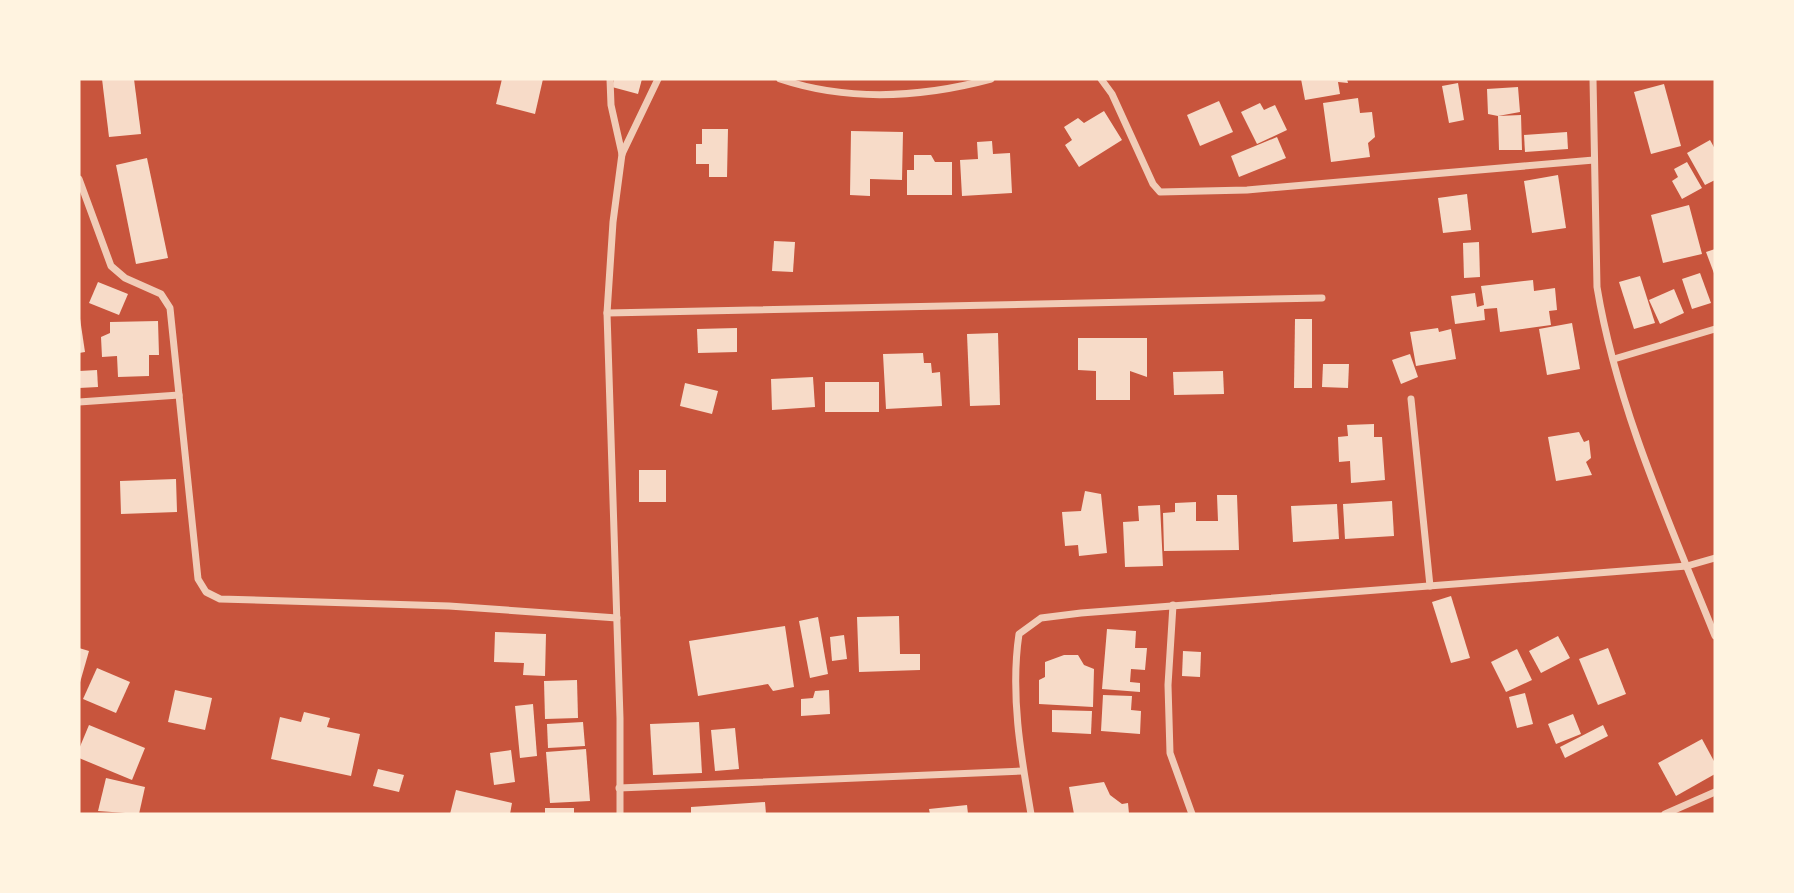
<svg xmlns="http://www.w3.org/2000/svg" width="1794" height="893" font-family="'Open Sans',sans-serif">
<rect width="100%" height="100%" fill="#c8553d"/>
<g fill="#f7dbc8">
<polygon points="102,79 134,79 141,134 109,137"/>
<polygon points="502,79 543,79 535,114 496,104"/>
<polygon points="614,79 642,79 638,94 612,87"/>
<polygon points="1301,79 1347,79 1348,83 1338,82 1340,94 1305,100"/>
<polygon points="1458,83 1464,120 1449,123 1442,86"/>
<polygon points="1664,84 1681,146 1651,154 1634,92"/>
<polygon points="1518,87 1520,112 1498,116 1521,115 1522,150 1499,150 1498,116 1488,114 1487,89"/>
<polygon points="1358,98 1360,113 1372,112 1375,137 1368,143 1370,157 1331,162 1323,103"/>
<polygon points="1219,101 1233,132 1200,146 1187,115"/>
<polygon points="1260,103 1264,110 1275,105 1287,130 1257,144 1241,112"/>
<polygon points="1104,111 1122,140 1079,167 1065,145 1072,140 1064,127 1078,118 1084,123"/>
<polygon points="702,129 728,129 727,177 709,177 709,164 696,164 696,144 702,144"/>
<polygon points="851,131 903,132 902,180 870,179 870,196 850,195"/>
<polygon points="1567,132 1568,149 1525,152 1524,135"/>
<polygon points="1277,137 1286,158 1239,177 1231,156"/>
<polygon points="1710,140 1715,149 1715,180 1705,185 1687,153"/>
<polygon points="992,141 993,154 1010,153 1012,193 962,196 960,160 978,159 977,142"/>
<polygon points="914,155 931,155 935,162 952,162 952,195 907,195 907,170 914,170"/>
<polygon points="147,158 168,258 136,264 116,165"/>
<polygon points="1687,162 1702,188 1682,199 1672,181 1678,177 1674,169"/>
<polygon points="1558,175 1566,228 1532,233 1524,181"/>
<polygon points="1467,194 1471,230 1443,233 1438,198"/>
<polygon points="1689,205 1702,254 1663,263 1651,215"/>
<polygon points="774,241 795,242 793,272 772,271"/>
<polygon points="1479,242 1480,277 1464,278 1463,243"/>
<polygon points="1715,249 1715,276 1706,252"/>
<polygon points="1700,273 1711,303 1692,309 1682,279"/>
<polygon points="1640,276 1655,323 1634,329 1619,282"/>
<polygon points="1533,280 1534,291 1555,288 1557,310 1549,311 1551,325 1500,332 1497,308 1484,309 1485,320 1455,324 1451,296 1475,293 1477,307 1484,305 1481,286"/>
<polygon points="98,282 128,294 119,315 89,303"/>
<polygon points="1674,289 1684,313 1660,324 1649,300"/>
<polygon points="79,312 85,352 79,353"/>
<polygon points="1295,319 1312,319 1312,388 1294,388"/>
<polygon points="158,321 159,355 149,355 149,376 118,377 117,356 102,357 101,337 110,333 110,322"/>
<polygon points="1572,323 1580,369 1547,375 1539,329"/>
<polygon points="737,328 737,352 698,353 697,329"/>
<polygon points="1438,328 1439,332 1451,329 1456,359 1416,366 1410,332"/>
<polygon points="998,333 1000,405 970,406 967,334"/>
<polygon points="1078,338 1147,338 1147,377 1130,371 1130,400 1096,400 1096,371 1078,370"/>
<polygon points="923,353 924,363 931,363 932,373 940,372 942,406 886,409 883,354"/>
<polygon points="1410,354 1418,377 1401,384 1392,360"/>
<polygon points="1323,364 1349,364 1348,388 1322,387"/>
<polygon points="97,370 98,387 79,388 79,371"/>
<polygon points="1223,371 1224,394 1174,395 1173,372"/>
<polygon points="813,377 815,407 772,410 771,379"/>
<rect x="825" y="382" width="54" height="30"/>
<polygon points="685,383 718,391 712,414 680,406"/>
<polygon points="1374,424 1374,437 1382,437 1385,480 1351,483 1350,461 1339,462 1338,437 1348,436 1347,425"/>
<polygon points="1579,432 1584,442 1589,440 1591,458 1586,462 1592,475 1556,481 1548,437"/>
<rect x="639" y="470" width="27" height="32"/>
<polygon points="176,479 177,512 121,514 120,481"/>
<polygon points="1085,491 1101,494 1107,553 1079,556 1078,545 1065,546 1062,512 1081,511"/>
<polygon points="1217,495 1237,495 1239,550 1164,551 1163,513 1175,512 1175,503 1196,502 1196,521 1218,521"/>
<polygon points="1392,501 1394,536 1345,539 1343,504"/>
<polygon points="1337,504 1339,539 1293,542 1291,506"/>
<polygon points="1160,505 1163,566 1125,567 1123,522 1139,521 1138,506"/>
<polygon points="1451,596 1470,658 1451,663 1432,602"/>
<polygon points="899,616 900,654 920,654 920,670 859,672 857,617"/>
<polygon points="818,617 828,674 810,678 799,621"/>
<polygon points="785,626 794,687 773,691 768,684 698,696 689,641"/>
<polygon points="1107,629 1136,631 1135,648 1147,648 1145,670 1131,669 1130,682 1140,683 1140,692 1102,689"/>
<polygon points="495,632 546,634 545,676 523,675 524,663 494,662"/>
<polygon points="844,635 847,659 832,661 830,637"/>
<polygon points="1558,636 1570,658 1541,673 1529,651"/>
<polygon points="79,648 89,651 79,686"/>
<polygon points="1608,648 1626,694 1598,705 1579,659"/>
<polygon points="1517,649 1532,680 1506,692 1491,662"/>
<polygon points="1183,651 1201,652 1200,677 1182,676"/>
<polygon points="1064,655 1078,655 1084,665 1094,669 1093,707 1039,704 1039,680 1045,677 1045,662"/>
<polygon points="97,668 130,682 116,713 83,699"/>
<polygon points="577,680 578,718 545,719 544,681"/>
<polygon points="175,690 212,698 205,730 168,722"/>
<polygon points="829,690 830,714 801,716 801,699 813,698 815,691"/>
<polygon points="1525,693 1533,724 1517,728 1509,697"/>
<polygon points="1103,695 1132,696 1131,710 1141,711 1140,734 1101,731"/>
<polygon points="533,704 537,756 520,758 515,706"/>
<polygon points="1052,710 1092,711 1091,734 1052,732"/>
<polygon points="304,712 330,718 327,727 360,734 351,776 271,759 280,717 301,722"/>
<polygon points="1573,714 1581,734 1556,744 1548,724"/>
<polygon points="583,722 585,746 548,748 547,724"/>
<polygon points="699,722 702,773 653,775 650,724"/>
<polygon points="89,725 145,748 132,780 79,758 79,749"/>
<polygon points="1603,725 1608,736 1565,758 1560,747"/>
<polygon points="735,728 739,769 715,771 711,730"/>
<polygon points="1702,739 1715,763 1715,774 1676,796 1658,763"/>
<polygon points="586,749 590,801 550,803 546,752"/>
<polygon points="511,750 515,782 494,785 490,753"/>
<polygon points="378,769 404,775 399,792 373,786"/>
<polygon points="106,778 145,787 139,814 98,811"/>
<polygon points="1104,782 1110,795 1122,804 1128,803 1129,814 1074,814 1069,787"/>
<polygon points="456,790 512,803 510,814 450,814"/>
<polygon points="765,802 766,814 691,814 691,807"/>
<polygon points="967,805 968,814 930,814 929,809"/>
<rect x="545" y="808" width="29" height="6"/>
</g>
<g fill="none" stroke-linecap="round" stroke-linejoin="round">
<g stroke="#f1ccb7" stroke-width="7">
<polyline points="610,79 611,105 622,154"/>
<path d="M780 79C849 102 920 98 991 79"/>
<polyline points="1101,79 1112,94 1153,184 1160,192 1247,190 1594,160"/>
<path d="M1593 79 1597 287C1617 408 1670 524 1715 636"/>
<polyline points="79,179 111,266 125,278 161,294 170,308 179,395"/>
<polyline points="607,313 1322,298"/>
<polyline points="1614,359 1715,329"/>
<polyline points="1411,399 1430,586"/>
<polyline points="79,402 179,395 198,579 206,592 220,599 449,606 617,618"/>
<polyline points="1173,605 1168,685 1170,753 1192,814"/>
<polyline points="619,788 1023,771"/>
<polyline points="620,814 620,718 607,313 613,222 622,154 658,79"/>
<path d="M1031 814C1021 756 1010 694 1019 634L1041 618 1081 613 1687 566 1715 558"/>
<polyline points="1665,814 1715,792"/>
</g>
</g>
<rect width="1794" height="893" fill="none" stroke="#fff3e0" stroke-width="161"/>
</svg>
